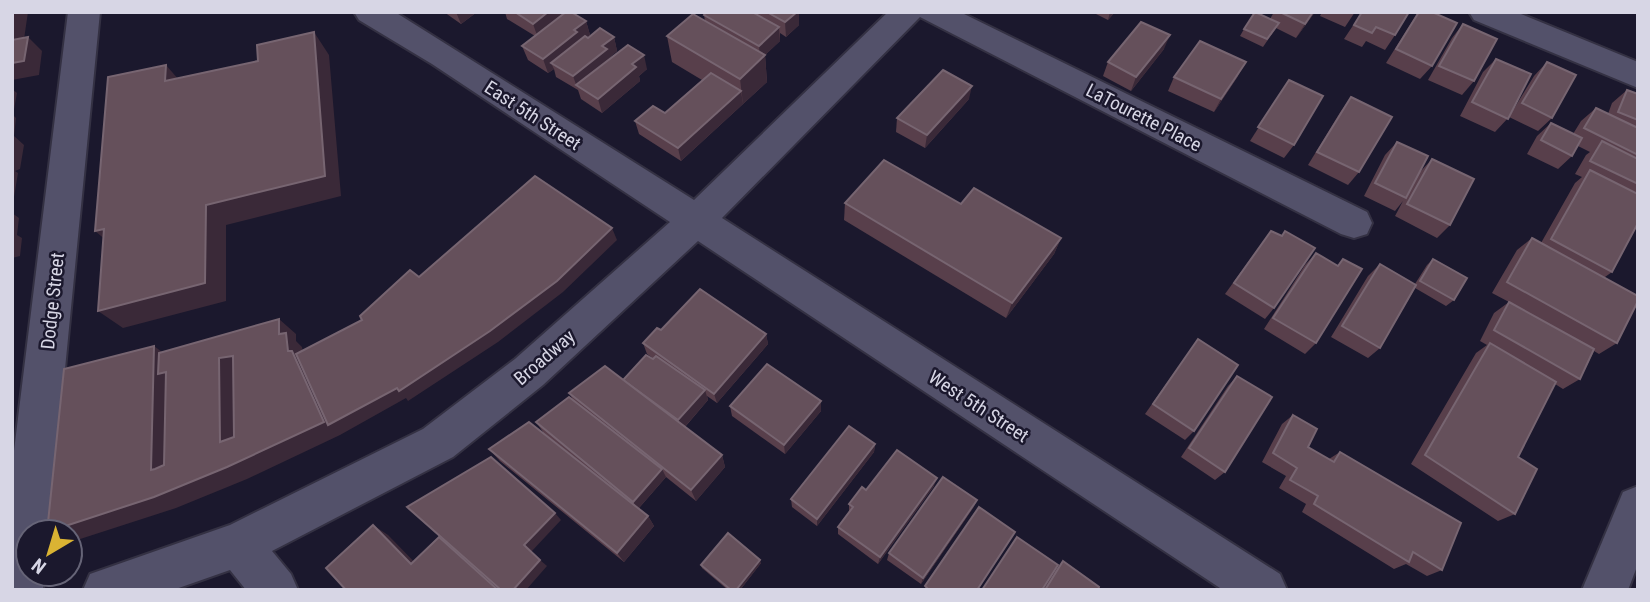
<svg xmlns="http://www.w3.org/2000/svg" width="1650" height="602" font-family="'Roboto Condensed',sans-serif">
<rect width="100%" height="100%" fill="#1b182d"/>
<g fill="none" stroke-linecap="round" stroke-linejoin="round">
<g stroke="#343143" stroke-width="4">
<g id="minor">
<polygon points="68,12 100,12 49,532 28,532 28,574 44,574 43,590 12,590 12,467"/>
<polygon points="354,12 395,12 694,200 888,12 960,12 1367,212 1372,223 1367,234 1354,238 1341,234 920,17 722,218 1280,574 1287,590 1223,590 698,241 543,385 453,457 272,551 291,574 298,590 246,590 230,570 173,590 83,590 90,574 230,525 423,429 515,359 670,222 432,64 359,20"/>
<polygon points="1469,12 1516,12 1638,62 1638,88 1474,20"/>
<polygon points="1638,486 1638,564 1628,590 1582,590 1623,492"/>
</g>
</g>
<use href="#minor" fill="#53516a" fill-rule="evenodd"/>
</g>
<g fill="#583f4b">
<polygon points="444,12 477,12 461,24"/>
<polygon points="505,12 571,12 586,21 590,35 587,37 614,37 617,51 609,58 609,59 647,69 639,76 640,81 602,113 581,99 578,90 556,77 554,69 548,73 528,60 522,46 535,36 507,19"/>
<polygon points="706,12 799,12 799,25 786,37 780,33 780,41 765,55 767,82 681,161 639,134 635,121 665,113 702,80 672,62 667,36 705,21 704,15"/>
<polygon points="1092,12 1115,12 1108,20"/>
<polygon points="1274,12 1315,12 1296,38 1276,28 1263,47 1240,36 1244,29 1270,19"/>
<polygon points="1322,12 1355,12 1345,27 1320,16"/>
<polygon points="1362,12 1395,35 1385,50 1366,41 1362,47 1344,39"/>
<polygon points="1418,12 1432,66 1420,79 1386,63"/>
<polygon points="1463,24 1474,81 1462,95 1428,80 1452,38"/>
<polygon points="1164,49 1131,91 1103,76 1108,62"/>
<polygon points="1496,59 1512,112 1534,76 1547,62 1552,118 1538,131 1509,117 1495,132 1460,116 1483,72"/>
<polygon points="1238,76 1214,112 1168,91 1174,77"/>
<polygon points="1289,80 1294,145 1284,158 1250,141"/>
<polygon points="1627,90 1638,94 1638,223 1612,272 1605,277 1617,343 1599,354 1594,351 1580,379 1563,389 1555,384 1518,457 1515,514 1498,521 1411,464 1476,353 1487,345 1480,341 1494,313 1509,302 1492,293 1517,250 1532,238 1541,243 1575,183 1582,177 1575,174 1586,155 1590,152 1578,146 1572,156 1558,169 1527,154 1537,136 1551,123 1573,134 1581,121 1596,108 1608,114 1612,103"/>
<polygon points="1351,97 1359,172 1348,185 1308,165 1341,111"/>
<polygon points="969,99 925,148 896,132 897,118"/>
<polygon points="1397,142 1420,172 1432,159 1450,225 1437,238 1395,216 1403,201 1395,211 1364,196 1385,155"/>
<polygon points="845,203 961,204 1061,238 1054,254 1006,318 844,220"/>
<polygon points="1262,243 1274,308 1265,319 1225,294"/>
<polygon points="1316,253 1337,266 1343,259 1316,343 1305,354 1264,329 1305,265"/>
<polygon points="1433,259 1454,300 1446,306 1415,288 1380,348 1368,358 1331,337 1368,276 1380,264 1415,284 1427,265"/>
<polygon points="661,330 766,334 768,344 717,403 707,396 708,400 685,427 722,455 725,467 696,501 666,477 639,508 648,516 654,526 624,562 500,461 489,449 543,432 536,422 573,400 569,393 623,380 653,359 654,359 647,354 643,343"/>
<polygon points="1198,339 1194,431 1185,440 1145,414"/>
<polygon points="1237,376 1225,472 1215,480 1181,457 1228,386"/>
<polygon points="821,401 821,411 785,454 732,416 730,406"/>
<polygon points="1293,415 1308,447 1329,459 1340,452 1442,570 1427,576 1406,564 1394,569 1302,512 1306,504 1279,488 1286,476 1262,462 1282,424"/>
<polygon points="875,444 874,452 817,526 792,507 791,499"/>
<polygon points="934,486 878,564 838,534 838,527 849,512 849,504 866,490"/>
<polygon points="977,500 973,508 921,584 887,560 889,553"/>
<polygon points="1063,561 1098,590 1043,590 1057,568"/>
<polygon points="761,563 740,590 728,590 702,568 701,565"/>
</g>
<g fill="#3a2938">
<polygon points="12,12 28,12 23,46 12,48"/>
<polygon points="456,12 477,12 461,24"/>
<polygon points="548,12 571,12 538,38 533,24"/>
<polygon points="797,12 799,12 799,25 786,37 785,22"/>
<polygon points="1110,12 1115,12 1108,20"/>
<polygon points="1313,12 1315,12 1296,38 1305,24"/>
<polygon points="586,21 590,35 551,63 554,69 548,73 543,59 574,30"/>
<polygon points="779,27 780,41 760,60 759,46"/>
<polygon points="314,32 329,55 341,196 226,225 226,301 123,328 98,311 206,205"/>
<polygon points="1170,35 1164,49 1131,91 1136,77"/>
<polygon points="28,37 42,51 39,75 12,80 12,63"/>
<polygon points="614,37 617,51 609,58 611,63 576,85 578,90 573,76 602,46"/>
<polygon points="644,55 647,69 639,76 640,81 602,113 598,99 632,64"/>
<polygon points="765,55 767,82 743,104 740,79"/>
<polygon points="1246,62 1238,76 1214,112 1221,99"/>
<polygon points="166,65 185,87 165,81"/>
<polygon points="972,86 969,99 925,148 927,135"/>
<polygon points="12,89 17,93 13,115 16,118 14,136 24,145 20,169 15,171 18,173 14,197 12,197"/>
<polygon points="741,91 743,104 681,161 678,148"/>
<polygon points="12,213 19,218 17,235 22,238 20,256 12,258"/>
<polygon points="612,228 617,240 563,292 498,342 408,401 406,398 340,435 247,479 176,508 74,541 70,540 70,532 47,532 227,467 279,334 279,319 296,334 296,341 302,347 304,361"/>
<polygon points="104,229 119,251 95,231"/>
<polygon points="1061,238 1054,254 1006,318 1012,303"/>
<polygon points="766,334 768,344 717,403 714,394"/>
<polygon points="154,346 174,361 173,481 151,470"/>
<polygon points="233,356 239,454 220,442 219,358"/>
<polygon points="705,390 708,400 682,430 678,420"/>
<polygon points="821,401 821,411 785,454 784,445"/>
<polygon points="875,444 874,452 817,526 817,519"/>
<polygon points="722,455 725,467 696,501 691,490"/>
<polygon points="662,469 666,477 638,509 633,502"/>
<polygon points="937,478 934,486 878,564 880,557"/>
<polygon points="977,500 973,508 921,584 923,578"/>
<polygon points="555,513 561,520 531,552 524,545"/>
<polygon points="648,516 654,526 624,562 617,553"/>
<polygon points="373,525 388,535 425,573 411,564"/>
<polygon points="439,537 452,547 500,590 498,590"/>
<polygon points="540,560 547,566 526,590 513,590"/>
<polygon points="760,560 761,563 740,590 736,590"/>
</g>
<g fill="#65505b" stroke="#776571" stroke-width="2" fill-rule="evenodd">
<polygon points="515,12 548,12 533,24"/>
<polygon points="566,12 571,12 586,21 574,30 577,32 543,59 522,46"/>
<polygon points="706,12 752,12 779,27 759,46 704,15"/>
<polygon points="767,12 797,12 785,22"/>
<polygon points="1255,12 1279,23 1267,39 1244,29"/>
<polygon points="1280,12 1313,12 1305,24"/>
<polygon points="1362,12 1409,12 1395,35 1376,27 1372,33 1354,25"/>
<polygon points="1419,12 1432,12 1457,23 1432,66 1396,49"/>
<polygon points="693,14 765,55 740,79 667,36"/>
<polygon points="1141,22 1170,35 1136,77 1108,62"/>
<polygon points="1463,24 1497,39 1474,81 1439,66"/>
<polygon points="600,28 614,37 602,46 607,49 573,76 551,63 585,36 588,38"/>
<polygon points="314,32 325,176 206,205 205,283 98,311 104,229 95,231 108,77 166,65 165,81 258,61 257,45"/>
<polygon points="28,37 24,61 12,63 12,40"/>
<polygon points="1200,41 1246,62 1221,99 1174,77"/>
<polygon points="628,45 644,55 632,64 636,67 598,99 576,85"/>
<polygon points="1496,59 1531,74 1508,119 1472,102"/>
<polygon points="1547,62 1576,75 1552,118 1522,103"/>
<polygon points="943,70 972,86 927,135 897,118"/>
<polygon points="711,73 741,91 678,148 635,121 653,106 665,113"/>
<polygon points="1289,80 1323,96 1294,145 1258,127"/>
<polygon points="1627,90 1638,94 1638,120 1618,112"/>
<polygon points="1351,97 1392,117 1359,172 1317,152"/>
<polygon points="1596,108 1638,128 1638,155 1584,128"/>
<polygon points="1551,123 1582,138 1572,156 1541,140"/>
<polygon points="1602,141 1638,159 1638,184 1590,161"/>
<polygon points="1397,142 1428,156 1406,198 1375,183"/>
<polygon points="1432,159 1474,179 1450,225 1407,204"/>
<polygon points="884,160 961,204 974,188 1061,238 1012,303 845,203"/>
<polygon points="1590,170 1638,194 1638,223 1612,272 1551,239"/>
<polygon points="535,176 612,228 557,281 490,331 399,391 397,388 328,425 296,354 362,320 360,316 410,270 419,277"/>
<polygon points="1271,231 1282,236 1285,231 1315,248 1274,308 1234,283"/>
<polygon points="1532,238 1638,296 1638,301 1617,343 1507,282"/>
<polygon points="1316,253 1338,266 1343,259 1362,269 1316,343 1273,318"/>
<polygon points="1433,259 1467,278 1454,300 1420,281"/>
<polygon points="1380,264 1416,285 1380,348 1342,326"/>
<polygon points="700,289 766,334 714,394 643,343 657,328 661,330"/>
<polygon points="1509,302 1594,349 1580,379 1494,330"/>
<path d="M279 319V334L286 333 288 351H292L324 422 227 467 154 497 47 532 64 369 154 346 151 470 155 469 164 465 166 372 158 374 159 353ZM233 356 234 437 220 442 219 358Z"/>
<polygon points="1198,339 1238,365 1194,431 1153,404"/>
<polygon points="1490,343 1556,382 1518,457 1537,469 1515,514 1425,455"/>
<polygon points="646,355 653,359 656,356 705,390 678,420 623,380"/>
<polygon points="767,364 821,401 784,445 730,406"/>
<polygon points="605,366 722,455 691,490 569,393"/>
<polygon points="1237,376 1272,397 1225,472 1189,448"/>
<polygon points="569,397 662,469 633,502 536,422"/>
<polygon points="1293,415 1317,429 1308,447 1334,462 1340,452 1461,523 1442,570 1413,552 1409,562 1314,504 1318,496 1290,480 1297,468 1273,453"/>
<polygon points="529,422 648,516 617,553 489,449"/>
<polygon points="849,426 875,444 817,519 791,499"/>
<polygon points="897,450 937,478 880,557 838,527 853,507 849,504 862,487 866,490"/>
<polygon points="491,457 555,513 524,545 540,560 513,590 501,590 407,507"/>
<polygon points="943,477 977,500 923,578 889,553"/>
<polygon points="979,507 1015,532 977,590 929,590 925,586"/>
<polygon points="373,525 411,564 439,537 498,590 346,590 326,568"/>
<polygon points="728,533 760,560 736,590 731,590 701,565"/>
<polygon points="1017,537 1058,565 1042,590 982,590"/>
<polygon points="1063,561 1099,587 1098,590 1045,590"/>
</g>
<g text-anchor="middle" stroke-width="5" stroke-linejoin="round" paint-order="stroke">
<g font-size="19" fill="#d7d6e5" stroke="#1b182d">
<text transform="translate(533 115) rotate(33)" y="7">East 5th Street</text>
<text transform="translate(1144 117) rotate(27)" y="7">LaTourette Place</text>
<text transform="translate(52 301) rotate(-84)" y="7">Dodge Street</text>
<text transform="translate(544 357) rotate(-41)" y="7">Broadway</text>
<text transform="translate(979 406) rotate(33)" y="7">West 5th Street</text>
</g>
</g>
<rect width="1650" height="602" fill="none" stroke="#d7d6e5" stroke-width="28"/>
<g transform="translate(49 553) rotate(218)"><circle r="33" fill="#1b182d" stroke="#666477" stroke-width="2"/>
<path d="M0-5L12 26L0 18L-12 26Z" fill="#dab333"/>
<text y="-10" font-size="19" font-weight="bold" text-anchor="middle" fill="#d7d6e5">N</text>
</g>
</svg>
